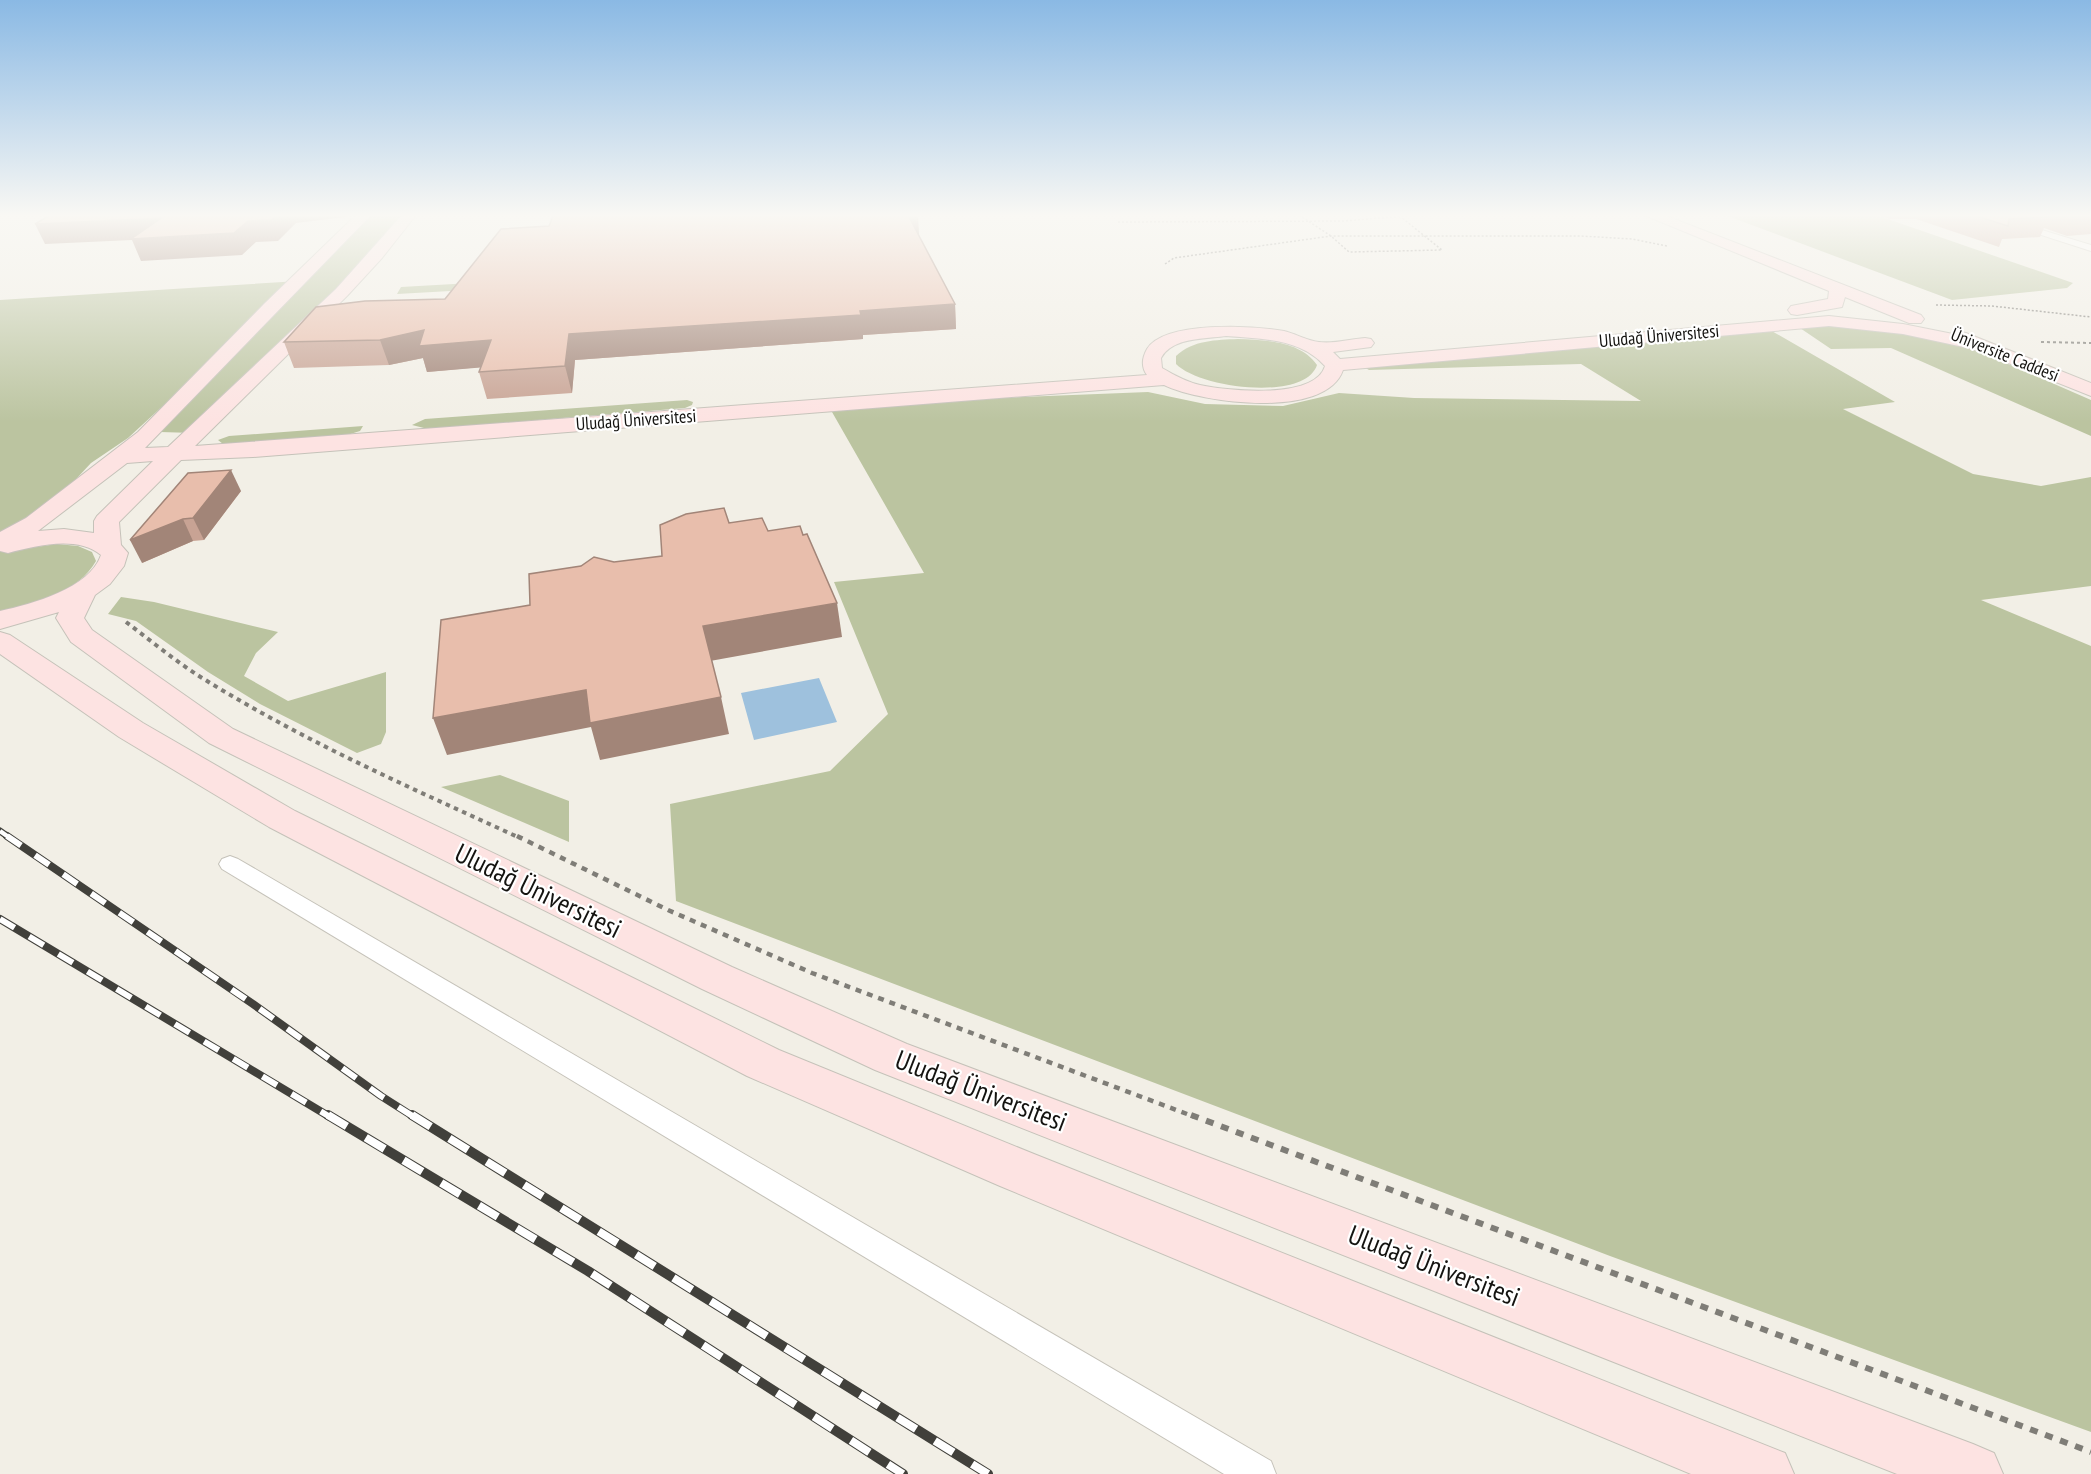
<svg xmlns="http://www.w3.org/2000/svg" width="2091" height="1474" font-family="'PT Sans Narrow',sans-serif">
<rect width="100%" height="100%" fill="#f2efe6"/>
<g fill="#bbc4a0">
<polygon points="364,215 409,215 194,433 160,432 264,313 128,438 91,463 35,523 0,542 0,300 299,281"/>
<polygon points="1725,215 1876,215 2073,283 2067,288 1952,300"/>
<polygon points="489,282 486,289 397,294 401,287"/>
<polygon points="1823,324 1907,333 1974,349 2091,400 2091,436 1891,348 1831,349 1797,326"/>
<polygon points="1770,330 1895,402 1843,409 1973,474 2041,486 2091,477 2091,586 1981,600 2091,646 2091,1432 1610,1256 676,901 670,804 830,771 888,714 834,582 924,573 828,405 1148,392 1205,404 1283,406 1339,393 1414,398 1641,401 1581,364 1369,370 1362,366"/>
<path d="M1238 339C1265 340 1301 341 1317 365 1305 402 1199 388 1176 364V356C1193 340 1216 340 1238 339Z"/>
<polygon points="687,400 693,402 692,405 685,408 428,429 412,425 425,419"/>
<polygon points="363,426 360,431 347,435 223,444 218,440 229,436"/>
<path d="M57 544 78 546 92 552 96 561C78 593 34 604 0 612V552Z"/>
<polygon points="121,597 154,602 278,632 256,653 244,676 288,701 386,672 386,732 381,744 357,753 260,704 208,672 136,621 108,614"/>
<polygon points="500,775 569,801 569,842 441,787"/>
</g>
<polygon fill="#9ec1dd" points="819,678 837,722 754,740 741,693"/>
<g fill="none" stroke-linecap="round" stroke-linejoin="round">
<g stroke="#c5c2b9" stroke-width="2">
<g id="lane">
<polygon points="1979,215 1992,215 2091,245 2091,251"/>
<polygon points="230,856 238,859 1271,1461 1276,1474 1224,1474 222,869 219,864 222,859"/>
</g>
</g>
<g stroke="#c5c2b9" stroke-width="2">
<g id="secondary">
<path d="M356 215H371L145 448 168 447 336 289 402 215H416L382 258 347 296 195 446 1147 375C1141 367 1142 358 1147 349 1165 320 1254 326 1284 331 1296 334 1308 341 1319 342 1333 344 1351 339 1365 338L1371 339 1374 343 1371 347 1333 352 1340 359 1829 316 1903 324 1953 334 1960 332 1966 333 2091 383V396L1973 349 1903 334 1829 326 1343 370C1326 420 1201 403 1164 385L253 457 181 460 119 522 121 545 128 553 124 566 110 584 95 595 84 618 92 630 233 729 732 967 907 1044 1973 1444 1994 1453 2003 1474H1897L875 1070 702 989 209 743 71 642 56 618 59 612 0 629V611C32 604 90 588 101 555 76 535 36 546 8 553L0 551V532L26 518 138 432 264 304ZM1226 336C1261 339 1300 338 1325 366 1315 400 1228 391 1200 385 1187 382 1174 375 1162 368L1161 358C1172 337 1206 339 1226 336ZM153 461 97 516 94 521V533L64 529 38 531 127 463Z"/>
<polygon points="1644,215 1664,215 1921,315 1924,319 1921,323 1909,323 1845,297 1842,307 1797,315 1791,314 1788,310 1791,306 1828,299 1829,291"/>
<polygon points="0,632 10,635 143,723 295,811 779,1050 1034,1154 1785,1453 1794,1474 1691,1474 1000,1186 747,1076 269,827 119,737 0,654"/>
</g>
</g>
<g stroke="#7f7d77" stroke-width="1.5" stroke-dasharray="2 2" stroke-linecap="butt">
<polyline points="1299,215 1331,236 1349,252 1442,250 1401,217"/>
<polyline points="1118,222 1343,221 1418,215"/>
<polyline points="1165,264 1174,258 1331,236 1581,236 1632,239 1667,246"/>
<polyline points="1936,305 1992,306 2091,317"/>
</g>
<polyline stroke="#7f7d77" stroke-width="2" stroke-dasharray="3 3" stroke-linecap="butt" points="2041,342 2091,343"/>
<path stroke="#7f7d77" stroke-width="4" stroke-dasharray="4.5 4.5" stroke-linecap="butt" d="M126 622C150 640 174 660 199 676 301 740 411 788 520 838"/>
<polyline stroke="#7f7d77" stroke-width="4.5" stroke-dasharray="6 6" stroke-linecap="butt" points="517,836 668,910 812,973 1195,1117"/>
<polyline stroke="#7f7d77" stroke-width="6" stroke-dasharray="8 8" stroke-linecap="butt" points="1191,1115 2091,1452"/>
<use href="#lane" fill="#fff" fill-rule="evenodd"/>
<use href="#secondary" fill="#fde3e2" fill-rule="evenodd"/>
<g stroke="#41403b" stroke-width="7">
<polyline id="rail-far2" points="0,831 10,838"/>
</g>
<g stroke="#41403b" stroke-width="8">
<g id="rail-far1">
<polyline points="7,836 253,1004 381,1096 414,1117"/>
<polyline points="0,919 330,1117"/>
</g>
</g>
<g stroke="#41403b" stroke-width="10">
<g id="rail">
<polyline points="328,1115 588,1271 903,1474"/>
<polyline points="412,1115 988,1474"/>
</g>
</g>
<use href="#rail-far2" stroke="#fff" stroke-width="4.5" stroke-dasharray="14" stroke-linecap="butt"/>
<use href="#rail-far1" stroke="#fff" stroke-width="6" stroke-dasharray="17" stroke-linecap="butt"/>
<use href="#rail" stroke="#fff" stroke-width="8" stroke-dasharray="22" stroke-linecap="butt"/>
</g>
<g fill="#c8a394">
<polygon points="1879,215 2091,215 2091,234 2067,236 2044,228 2040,237 2002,239 1999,247 1916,219 1889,219"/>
<polygon points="501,229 919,234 918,234 955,304 956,329 863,335 863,339 575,360 572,393 487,399 479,372 481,367 427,372 423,358 389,365 294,368 284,342 445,299"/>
<polygon points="188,473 241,491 204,540 193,541 142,563"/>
</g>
<g fill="#a28578">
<polygon points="276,215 347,215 345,217 296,223 278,241 256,242 242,255 141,261 132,240 45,244 35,224 161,218"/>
<polygon points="908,215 918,215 919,234 909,235"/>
<polygon points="955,304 956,329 863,335 863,339 575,360 572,393 565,366 569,334 860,311"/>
<polygon points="424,330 491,340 498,366 427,372 423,358 389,365 380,340"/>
<polygon points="231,470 241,491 204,540 193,518"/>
<polygon points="183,519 193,541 142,563 130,540"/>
<polygon points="837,603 842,637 710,661 703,626"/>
<polygon points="586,690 721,697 729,734 600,760 591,727 447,755 433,718"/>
</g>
<g fill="#e8beac" stroke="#a28578" stroke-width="1.5">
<polygon points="50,215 276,215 271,220 248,221 234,233 131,239 161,218 35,224"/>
<polygon points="556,215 908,215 955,304 860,311 861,315 569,334 565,366 479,372 491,340 419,346 424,330 380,340 284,342 316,307 365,301 445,299 501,229 549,226 553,216"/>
<polygon points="1973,215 2044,215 2049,217 2009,219 2008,226"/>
<polygon points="231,470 193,518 183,519 130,540 188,473"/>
<polygon points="724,508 729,523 762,518 768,531 800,526 803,535 807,534 837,603 703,626 721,697 590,723 586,690 433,718 441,620 530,605 529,574 581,566 594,557 614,562 662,556 660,525 686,514"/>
</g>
<linearGradient id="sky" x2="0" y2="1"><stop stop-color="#8ab9e4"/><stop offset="0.51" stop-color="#f9f8f4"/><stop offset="1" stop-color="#f9f8f4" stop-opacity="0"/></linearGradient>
<rect width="2091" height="422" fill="url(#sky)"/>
<g text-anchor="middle" stroke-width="4.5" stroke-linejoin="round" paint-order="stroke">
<g font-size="18" fill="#141310" stroke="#fff">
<text transform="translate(1659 336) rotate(-5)" y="6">Uludağ Üniversitesi</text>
<text transform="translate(2005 355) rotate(22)" y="6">Üniversite Caddesi</text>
<text transform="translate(636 420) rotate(-4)" y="6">Uludağ Üniversitesi</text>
</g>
<g font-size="27" fill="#141310" stroke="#fff">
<text transform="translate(538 891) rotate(26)" y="9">Uludağ Üniversitesi</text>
<text transform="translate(981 1091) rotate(21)" y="9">Uludağ Üniversitesi</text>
<text transform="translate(1434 1266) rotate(21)" y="9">Uludağ Üniversitesi</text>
</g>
</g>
</svg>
